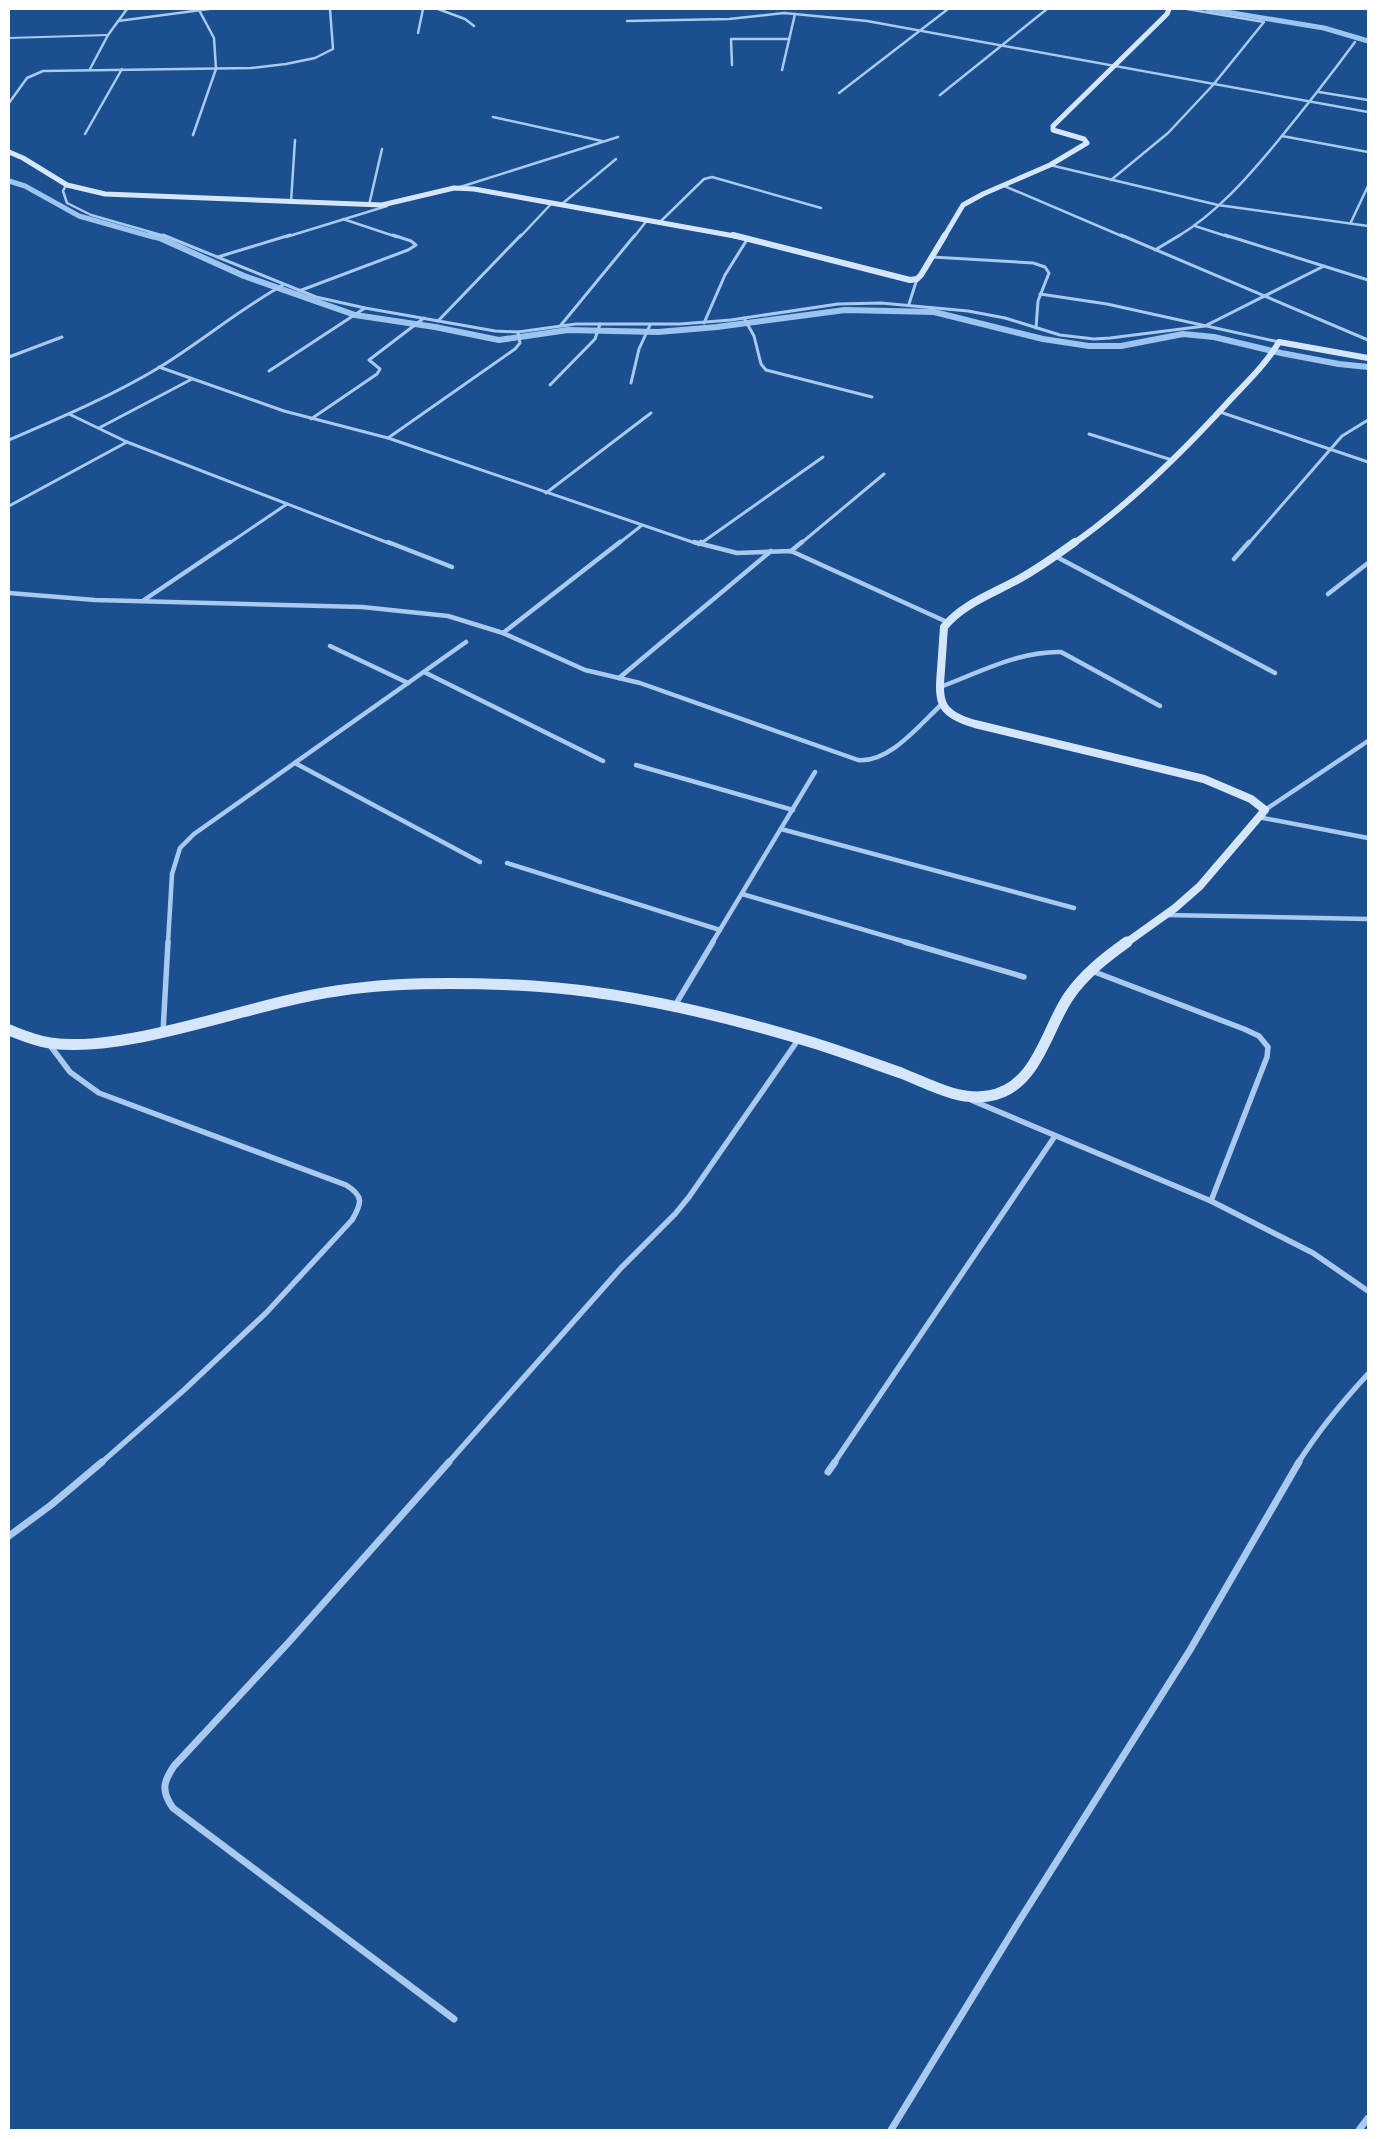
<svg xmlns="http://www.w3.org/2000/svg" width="1377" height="2139" font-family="'Varela Round',sans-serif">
<rect width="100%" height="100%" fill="#1b4f8f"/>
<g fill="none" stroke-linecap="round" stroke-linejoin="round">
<g stroke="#9cc4f0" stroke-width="5">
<polyline points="1208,9 1324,28 1368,41"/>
<polyline points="9,181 25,186 79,216 153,237"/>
</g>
<polyline stroke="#9cc4f0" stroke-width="6" points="149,235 162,239 244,276 355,315 435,327 499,340 568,330 658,332 717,327 845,310 934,312 1043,339 1089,346 1121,346 1183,334 1214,337 1281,353 1339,364 1368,367"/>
<polyline stroke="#a9c9ee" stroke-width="2" points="9,38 108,35"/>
<g stroke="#a9c9ee" stroke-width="2.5">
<polyline points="438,9 465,19 474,26"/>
<polyline points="118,21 209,9"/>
<polyline points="627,21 729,19 784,13 867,21 1368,112"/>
<polyline points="418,33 423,9"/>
<polyline points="732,65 731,39 789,39"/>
<polyline points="90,69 108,35 127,9"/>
<polyline points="782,70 795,14"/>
<polyline points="1319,92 1368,100"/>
<polyline points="839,93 948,9"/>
<polyline points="940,95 1047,9"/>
<polyline points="9,103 27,78 43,71 251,68 286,64 315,58 333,49 330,9"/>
<polyline points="493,117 602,141"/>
<polyline points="85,134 122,69"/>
<polyline points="193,135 216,69 214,38 199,10"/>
<polyline points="1282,136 1368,152"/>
<polyline points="1050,165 1218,205 1368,226"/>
<polyline points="1111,180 1168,133 1213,85 1264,22 1187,9"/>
<polyline points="66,185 63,191 67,203 91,215 168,237"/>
<polyline points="1002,185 1124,237"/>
<polyline points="457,188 618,137"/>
<polyline points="291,202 295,140"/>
<polyline points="562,204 616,159"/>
<polyline points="369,205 382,149"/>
<polyline points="343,219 397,237"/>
<polyline points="661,221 704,179 712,177 821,208"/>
<polyline points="1351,222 1368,186"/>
<polyline points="1195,226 1229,237"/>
<polyline points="286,237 387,206"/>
<polyline points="520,237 552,203"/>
<polyline points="634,237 648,219"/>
<path d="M1177 237C1217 213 1248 177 1277 142 1304 109 1330 76 1355 42"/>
</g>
<g stroke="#a9c9ee" stroke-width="3">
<polyline points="163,235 316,297 365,308 495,331 518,332 576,324 680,324 731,320 838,304 881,303 968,311 1005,318 1060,335 1094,339 1110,338 1205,326 1324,266"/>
<polyline points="1121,235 1368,340"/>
<polyline points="1225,235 1368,280"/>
<polyline points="1155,250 1180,235"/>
<polyline points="218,257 290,235"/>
<polyline points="932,257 1033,263 1045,267 1049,273 1038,301 1036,328"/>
<polyline points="299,291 408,250 416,245 411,241 393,235"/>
<polyline points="1040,294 1107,304 1279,342"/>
<polyline points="909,304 917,279"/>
<polyline points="744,318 754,336 761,364 766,370 872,397"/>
<polyline points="438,321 521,235"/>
<polyline points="704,323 725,275 748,238"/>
<polyline points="561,325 635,235"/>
<polyline points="9,357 62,337"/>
<polyline points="159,367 284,411 388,438 698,544"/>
<polyline points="269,371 365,308"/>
<polyline points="631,383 639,349 650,325"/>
<polyline points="550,385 595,339 600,324"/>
<polyline points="1220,412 1368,462"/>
<polyline points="69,414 127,442 391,544"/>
<polyline points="311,419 377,374 380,369 369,360 424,318"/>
<polyline points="99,428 192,379"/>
<polyline points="1089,434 1172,460"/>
<polyline points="388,438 515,349 520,343 518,332"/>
<path d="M9 440C60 418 112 396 160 367 202 341 240 309 283 285"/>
<polyline points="546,493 651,413"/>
<polyline points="9,506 127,442"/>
<polyline points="228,544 287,504"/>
<polyline points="618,544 641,526"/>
<polyline points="700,544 823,457"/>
<polyline points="800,544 884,474"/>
<polyline points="1248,544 1342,436 1368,420"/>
</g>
<g stroke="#a9c9ee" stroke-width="4.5">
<polyline points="388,542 452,567"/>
<polyline points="694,542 737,553 791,551 947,622"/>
<polyline points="699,544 701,542"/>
<polyline points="791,551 802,542"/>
<polyline points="1055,556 1275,673"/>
<polyline points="1234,559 1249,542"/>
<path d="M9 593 95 600 362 607 448 616 503 633 585 670 640 683 858 760C890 763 920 724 942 704"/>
<polyline points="1328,594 1368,563"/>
<polyline points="144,600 230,542"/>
<polyline points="503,633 620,542"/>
<polyline points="330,646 408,683"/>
<polyline points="424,672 603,761"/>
<polyline points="619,678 771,551"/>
<path d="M940 687C978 673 1019 651 1061 652L1160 706"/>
<polyline points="295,763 480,862"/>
<polyline points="636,765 793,810"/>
<polyline points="1265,810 1368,741"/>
<polyline points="1258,817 1368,838"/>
<polyline points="781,829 1074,908"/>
<polyline points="507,863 720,930"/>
<polyline points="742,894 909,943"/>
<polyline points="1166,915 1368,919"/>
<polyline points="168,943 172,874 180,848 194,834 466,642"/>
<polyline points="712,943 815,772"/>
</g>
<g stroke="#a9c9ee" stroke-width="5.5">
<polyline points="905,942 1024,977"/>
<polyline points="1092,971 1244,1029 1259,1036 1268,1047 1267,1057 1211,1201"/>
<polyline points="674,1007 713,942"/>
<polyline points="163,1032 168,942"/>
<path d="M49 1044 70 1072 99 1093 346 1185C364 1196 362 1203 352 1220L266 1313 184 1390 101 1463"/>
<polyline points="971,1100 1211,1201 1313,1253 1368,1291"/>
<polyline points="448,1463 621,1268 675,1214 689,1197 798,1040"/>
<polyline points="834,1463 1055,1136"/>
<path d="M1298 1463C1319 1430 1342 1402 1368 1374"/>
</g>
<g stroke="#a9c9ee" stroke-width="7">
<path d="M449 1462 289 1642 174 1766C163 1782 161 1791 173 1808L454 2019"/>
<polyline points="828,1472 835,1462"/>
<polyline points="9,1536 51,1505 102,1462"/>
<polyline points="891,2130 1016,1926 1190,1650 1299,1462"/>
<polyline points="1359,2130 1368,2118"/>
</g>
<g stroke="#d6e6fa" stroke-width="5">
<polyline points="9,152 23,158 67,185 105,194 382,205 454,188 474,189 740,237"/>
<polyline points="944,237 963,205 983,194 1050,165 1087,143 1084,139 1053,130 1053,126 1167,14 1169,9"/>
</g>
<g stroke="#d6e6fa" stroke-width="6">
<polyline points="733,235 910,280 917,279 921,275 945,235"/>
<path d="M1073 544C1131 503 1182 453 1230 400 1247 382 1266 364 1279 342L1368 358"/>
</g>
<path stroke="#d6e6fa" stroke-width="8" d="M1075 542C1057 555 1039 568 1019 579 994 593 962 604 944 627 943 641 942 656 941 670 938 703 940 714 975 724L1204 779 1251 799 1265 810 1200 886 1175 908 1126 943"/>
<path stroke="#d6e6fa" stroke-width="11" d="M9 1030C22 1035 36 1041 50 1043 78 1047 107 1043 135 1038 195 1027 253 1007 313 995 384 981 461 982 533 986 628 992 723 1015 814 1043 843 1052 872 1063 901 1073 929 1084 958 1101 988 1096 1037 1089 1046 1029 1069 996 1084 974 1106 957 1127 942"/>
</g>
<rect width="1377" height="2139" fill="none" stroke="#ffffff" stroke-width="20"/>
</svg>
